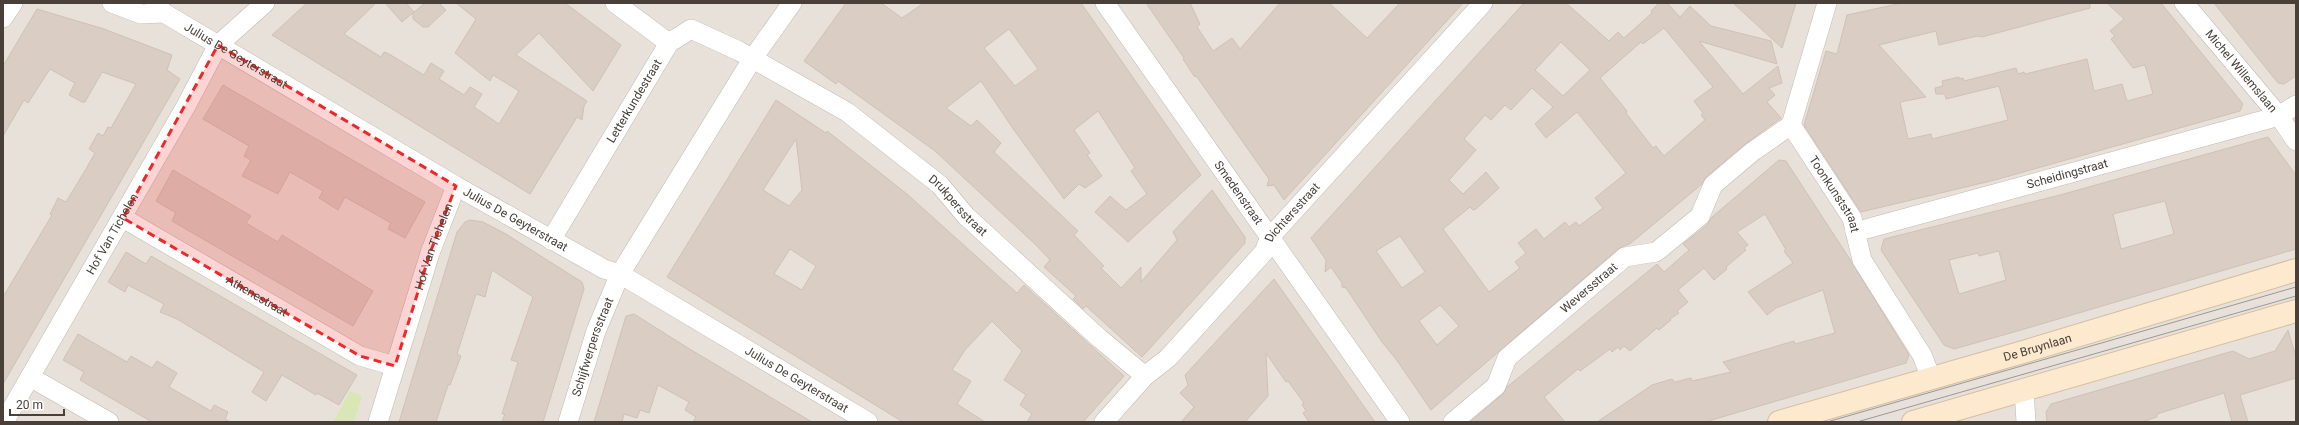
<svg xmlns="http://www.w3.org/2000/svg" width="2299" height="425" font-family="Roboto,sans-serif">
<rect width="100%" height="100%" fill="#f5f0eb"/>
<rect fill="#e8e1d9" x="3" y="3" width="2293" height="419"/>
<polygon fill="#d9e7b6" points="350,391 362,396 354,422 333,422"/>
<g fill="#d9cdc4" stroke="#d1c1b4" fill-rule="evenodd">
<polygon points="307,3 376,3 344,34 381,57 384,52 389,54 424,75 431,63 444,71 439,79 464,95 470,87 482,94 474,107 499,124 519,91 493,75 490,81 455,53 476,19 456,3 565,3 621,45 593,91 539,33 516,55 587,101 584,106 582,120 577,117 530,194 272,35"/>
<polygon points="385,3 406,3 414,12 402,22"/>
<polygon points="425,3 439,3 446,10 428,27 423,27 413,19 413,13"/>
<path d="M846 3H881L902 18 924 3H1081L1201 175 1128 242 1095 212 1110 196 1126 210 1147 194 1131 171 1135 168 1098 111 1074 130 1090 153 1087 155 1102 176 1085 188 1079 184 1064 199 1014 130 981 81 946 108 971 126 977 120 1001 143 994 152 1078 231 1074 235 1104 266 1101 268 1121 288 1141 267V282L1177 240 1173 232 1212 190 1245 237V243L1142 357 1086 306 1083 309 1073 299 1076 296 1044 267 1050 260 1036 245 935 151 838 81 836 84 804 61ZM1009 29 1038 69 1015 86 984 48Z"/>
<polygon points="1146,3 1190,3 1200,24 1197,27 1213,51 1232,38 1240,49 1280,3 1329,3 1367,38 1400,3 1463,3 1284,200 1274,185 1267,186 1269,179 1197,77 1194,76 1183,59 1184,58"/>
<path d="M1524 3H1566L1609 41 1618 32 1624 38 1652 13 1651 11 1659 3H1667L1680 17 1690 6 1711 26 1771 41 1777 64 1699 41 1743 94 1778 66 1782 83 1769 88 1775 95 1767 102 1781 118 1745 144 1706 177 1702 184 1631 243 1618 249 1431 410 1396 359 1382 342 1346 288 1342 287V283L1331 267 1325 272 1326 260 1311 238ZM1664 28 1713 87 1694 101 1703 113 1701 115 1705 120 1664 156 1656 146 1653 148 1626 113 1627 111 1600 78 1641 42 1643 44ZM1561 42 1590 70 1563 96 1535 70ZM1532 88 1553 107 1535 124 1546 138 1577 112 1626 173 1595 198 1603 208 1579 226 1576 222 1569 227 1565 222 1544 239 1536 229 1518 243 1526 253 1515 262 1520 268 1489 292 1443 229 1470 207 1473 210 1476 209 1499 188 1486 172 1463 194 1449 180 1476 150 1464 139 1485 115 1491 120 1505 105 1511 110ZM1400 236 1425 272 1402 288 1376 251ZM1440 305 1459 326 1437 345 1419 321Z"/>
<polygon points="1733,3 1796,3 1782,48"/>
<polygon points="1902,3 2090,3 2090,8 1982,37 1977,36 1939,45 1936,31 1879,45 1926,97 1900,102 1908,139 1931,134 1932,139 2008,120 1999,86 1946,99 1945,94 1936,94 1935,88 1943,86 1942,81 1959,77 1959,79 1963,78 1964,81 2016,68 2018,74 2024,72 2025,74 2087,59 2094,91 2122,84 2127,101 2153,94 2145,65 2133,68 2111,39 2115,36 2110,31 2124,19 2107,3 2161,3 2243,104 2240,111 1995,180 1861,212 1804,125 1826,51 1837,54 1847,15"/>
<polygon points="2214,3 2296,3 2296,76 2284,84 2278,83"/>
<polygon points="37,9 104,29 172,55 167,70 180,79 3,384 3,297 52,215 50,214 58,198 66,202 86,169 95,153 89,149 98,133 103,136 108,127 111,128 136,84 102,72 85,102 82,102 69,95 75,83 50,69 28,103 24,100 3,136 3,66"/>
<polygon points="223,85 425,202 405,238 388,229 391,223 345,197 338,210 319,198 323,191 290,172 278,194 242,176 251,160 244,156 249,146 203,119"/>
<path d="M776 100 826 133 827 131 907 194 1017 293 1024 285 1124 376 1083 422H1027L1032 414 1020 405 1026 395 1004 380 1022 351 992 321 965 350 952 370 971 381 957 404 985 422H903L667 277ZM796 139 802 190 789 206 763 190ZM790 249 816 266 802 290 774 274Z"/>
<path d="M2268 137 2296 175V249L2021 330 1954 349 1944 345 1881 250 1884 239 2060 195ZM2165 201 2174 234 2121 249 2113 214ZM1999 251 2006 280 1959 294 1949 260 1978 253 1979 256Z"/>
<polygon points="1779,160 1786,161 1851,261 1909,355 1906,363 1705,422 1597,422 1652,385 1672,379 1675,382 1691,378 1692,381 1731,372 1723,362 1794,341 1795,344 1835,333 1823,290 1776,308 1767,315 1748,292 1793,263 1784,251 1786,250 1765,214 1737,232 1748,245 1744,248 1746,250 1726,267 1727,269 1714,280 1704,268 1678,290 1688,302 1677,311 1679,313 1670,319 1671,320 1659,330 1657,328 1630,351 1624,346 1620,350 1618,347 1612,352 1610,349 1580,371 1578,369 1544,397 1565,422 1470,422 1503,394 1507,387 1523,374 1657,264 1664,272 1689,250 1683,244 1707,225 1712,217"/>
<polygon points="173,170 251,216 246,223 278,242 282,235 373,291 353,326 172,221 176,213 156,201"/>
<polygon points="470,220 483,222 506,234 582,282 584,289 543,422 502,422 505,414 502,414 518,362 511,360 533,297 492,270 485,297 476,294 457,354 461,356 455,372 450,385 448,385 436,422 399,422 457,232 465,222"/>
<polygon points="126,252 146,264 151,256 357,375 339,405 317,393 316,395 282,375 266,401 252,392 264,372 177,319 160,312 164,304 128,285 125,292 108,282"/>
<polygon points="1274,279 1358,398 1375,422 1309,422 1303,413 1306,411 1302,404 1304,403 1288,381 1286,382 1266,353 1268,396 1245,422 1181,422 1194,407 1180,393 1188,385 1185,375"/>
<polygon points="634,314 688,348 812,422 693,422 696,417 685,410 689,402 658,385 649,413 640,410 637,418 624,414 622,422 594,422 626,316"/>
<polygon points="2288,330 2296,357 2296,378 2240,395 2248,422 2232,422 2224,393 2157,414 2157,417 2142,422 2047,422 2046,412 2051,404 2233,351 2249,359 2275,351"/>
<polygon points="78,334 127,362 131,356 152,368 157,361 177,373 169,387 211,411 214,405 228,412 225,419 230,422 152,422 80,380 84,372 63,360"/>
</g>
<g fill="none" stroke-linecap="round" stroke-linejoin="round">
<g stroke="#c3b9b1" stroke-width="20">
<g id="street">
<polyline points="112,3 141,14 164,13"/>
<path id="s1" d="M155 3 164 13 456 186 604 269 620 274 868 422"/>
<polyline points="615,3 669,43"/>
<path id="s2" d="M1105 3 1400 422"/>
<path id="s3" d="M2184 3 2279 116 2296 141"/>
<polyline points="3,18 13,3"/>
<path id="s4" d="M1791 125 1852 218 1862 260 1922 355 1931 378"/>
<polyline points="1791,125 1827,3"/>
<path id="s5" d="M123 218 360 356 395 366"/>
<path id="s6" d="M1855 232 2279 116 2296 105"/>
<path id="s7" d="M551 240 669 43 691 29 739 51 847 112 940 185 966 216 1099 338 1145 376"/>
<polyline points="30,377 109,422"/>
<polyline points="2024,389 2026,422"/>
<path id="s8" d="M4 422 186 106 218 45 265 3"/>
<path id="s9" d="M378 422 430 253 456 186"/>
<path id="s10" d="M568 422 596 331 620 274 753 58 792 3"/>
<path id="s11" d="M1104 422 1145 376 1168 358 1264 252 1270 237 1483 3"/>
<path id="s12" d="M1453 422 1496 386 1507 358 1625 257 1656 252 1700 216 1713 185 1752 152 1791 125"/>
</g>
</g>
<g stroke="#d5be9f" stroke-width="24">
<g id="secondary">
<path id="s13" d="M1779 422 2023 352 2296 270"/>
<polyline points="1913,422 2296,311"/>
</g>
</g>
<use href="#street" stroke="#fff" stroke-width="19"/>
<use href="#secondary" stroke="#fce9ce" stroke-width="22"/>
<g stroke="#999" stroke-width="1">
<polyline points="1827,422 2296,287"/>
<polyline points="1857,422 2296,296"/>
</g>
</g>
<path fill="#f02729" fill-opacity="0.2" stroke="#f02729" stroke-width="3" stroke-dasharray="8 5" stroke-linejoin="round" d="M218 45 456 186 430 253 395 366 360 356 123 218Z"/>
<g text-anchor="middle" stroke-width="4" stroke-linejoin="round" paint-order="stroke">
<g font-size="12" fill="#494039" stroke="#fff">
<text dy="4" stroke="none"><textPath href="#s1" startOffset="97">Julius De Geyterstraat</textPath></text>
<text dy="4" stroke="none"><textPath href="#s3" startOffset="89">Michel Willemslaan</textPath></text>
<text dy="4" stroke="none"><textPath href="#s7" startOffset="162">Letterkundestraat</textPath></text>
<text dy="4" stroke="none"><textPath href="#s6" startOffset="220">Scheidingstraat</textPath></text>
<text dy="4" stroke="none"><textPath href="#s2" startOffset="232">Smedenstraat</textPath></text>
<text dy="4" stroke="none"><textPath href="#s4" startOffset="82">Toonkunststraat</textPath></text>
<text dy="4" stroke="none"><textPath href="#s7" startOffset="578">Drukpersstraat</textPath></text>
<text dy="4" stroke="none"><textPath href="#s11" startOffset="283">Dichtersstraat</textPath></text>
<text dy="4" stroke="none"><textPath href="#s1" startOffset="421">Julius De Geyterstraat</textPath></text>
<text dy="4" stroke="none"><textPath href="#s8" startOffset="217">Hof Van Tichelen</textPath></text>
<text dy="4" stroke="none"><textPath href="#s9" startOffset="184">Hof Van Tichelen</textPath></text>
<text dy="4" stroke="none"><textPath href="#s12" startOffset="194">Weversstraat</textPath></text>
<text dy="4" stroke="none"><textPath href="#s5" startOffset="155">Athenestraat</textPath></text>
<text dy="4" stroke="none"><textPath href="#s13" startOffset="269">De Bruynlaan</textPath></text>
<text dy="4" stroke="none"><textPath href="#s10" startOffset="79">Schijfwerpersstraat</textPath></text>
<text dy="4" stroke="none"><textPath href="#s1" startOffset="745">Julius De Geyterstraat</textPath></text>
</g>
</g>
<rect width="2299" height="425" fill="none" stroke="#494039" stroke-width="8"/>
<path d="M10 409v6h54v-6" fill="none" stroke="#494039" stroke-width="2"/>
<text x="16" y="409" font-size="12" fill="#494039" stroke="#ffffff" stroke-width="3" paint-order="stroke">20 m</text>
</svg>
